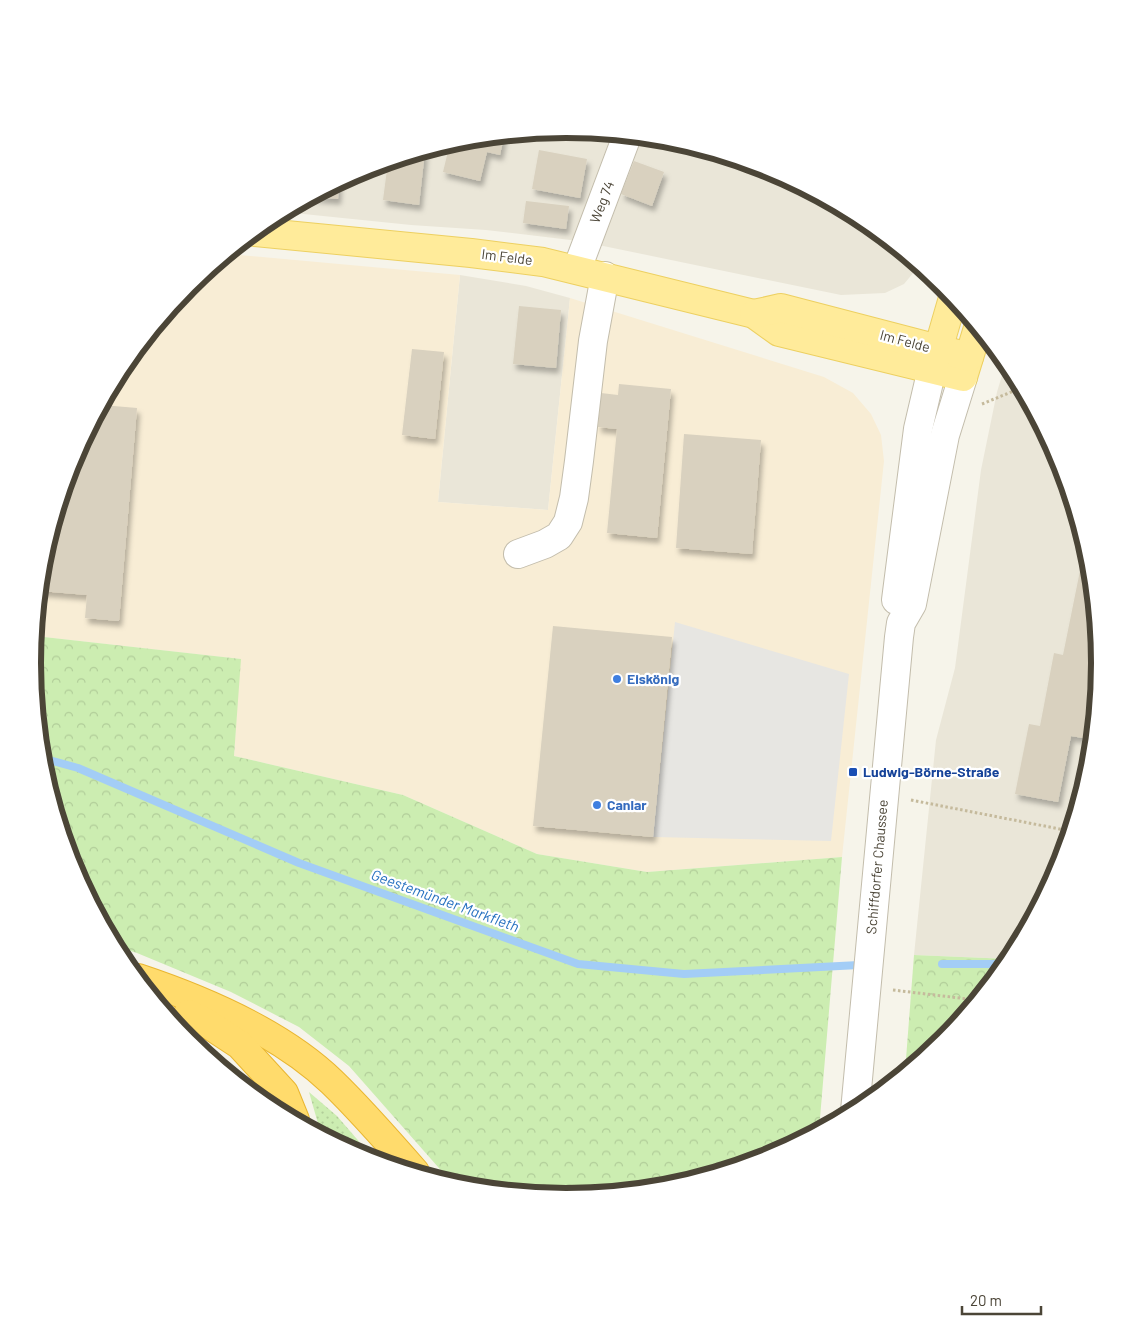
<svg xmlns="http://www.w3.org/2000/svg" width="1132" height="1326" font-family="Barlow,sans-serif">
<defs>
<pattern id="grass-dots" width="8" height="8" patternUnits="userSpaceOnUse" patternTransform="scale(1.25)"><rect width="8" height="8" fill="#ccedb1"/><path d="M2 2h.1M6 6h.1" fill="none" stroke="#b1cd99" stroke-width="1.8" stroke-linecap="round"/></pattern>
<pattern id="forest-crowns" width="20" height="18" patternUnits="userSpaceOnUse" patternTransform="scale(1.25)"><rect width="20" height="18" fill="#ccedb1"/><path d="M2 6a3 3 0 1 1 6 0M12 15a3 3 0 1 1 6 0" fill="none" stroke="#b1cd99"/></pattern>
<filter id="shadow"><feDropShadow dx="3" dy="5.5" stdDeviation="2.5" flood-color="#0004"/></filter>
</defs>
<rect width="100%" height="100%" fill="#f6f4ea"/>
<g fill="#eae6d8">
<polygon points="566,130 670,140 770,170 863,220 919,266 904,284 885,293 841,295 579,241 486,230 411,225 284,212 362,170 462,140"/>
<polygon points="460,275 526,286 570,298 548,510 438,502"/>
<polygon points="1006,362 1059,459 1089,559 1099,663 1089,767 1059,867 1010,959 914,955 936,740 955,668 981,470 997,392"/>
</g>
<polygon fill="#f8edd5" points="228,254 460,275 438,502 548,510 570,298 824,377 853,393 871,414 881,435 884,461 842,857 647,872 537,854 403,795 234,756 240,659 35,636 43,559 73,459 123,366 189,286"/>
<polygon fill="url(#grass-dots)" points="309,1092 337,1116 375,1160 362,1156 321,1134"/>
<g fill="url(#forest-crowns)">
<polygon points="35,636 241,659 234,756 403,795 537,854 647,872 842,857 819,1130 770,1156 670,1186 566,1196 462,1186 453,1184 349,1066 299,1027 231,992 137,953 115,946 73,867 43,767 33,663"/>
<polygon points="914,955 1010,959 943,1040 905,1072"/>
</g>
<polygon fill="#e7e6e2" points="675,622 849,674 831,841 653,837"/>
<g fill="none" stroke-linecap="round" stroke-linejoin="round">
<g stroke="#a3cdf6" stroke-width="8">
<polyline points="42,758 78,768 299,863 578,964 684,974 859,965"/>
<polyline points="942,964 1005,964"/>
</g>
</g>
<g fill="#d9d1bf" filter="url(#shadow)">
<polygon points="504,136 500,155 487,152 480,181 443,172 450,143 462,140"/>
<polygon points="539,150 587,159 580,198 532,189"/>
<polygon points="425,151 419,205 383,200 388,162 397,160 406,161 406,157"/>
<polygon points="634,161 664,172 652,206 621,194"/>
<polygon points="339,182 338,199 312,197"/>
<polygon points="526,201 569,206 566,229 523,223"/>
<polygon points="519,306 561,310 556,368 513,364"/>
<polygon points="412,349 444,352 435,439 402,435"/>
<polygon points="619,384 671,389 657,538 607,533 617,429 598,427 601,393 618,395"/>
<polygon points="102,405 137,408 119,621 85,618 87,595 40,591 43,559 73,459"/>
<polygon points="684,434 761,440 752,554 676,548"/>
<polygon points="1085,546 1089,559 1099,662 1098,662 1083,738 1071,736 1058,802 1015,794 1029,724 1040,726 1054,653 1063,655"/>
<polygon points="553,626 672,637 653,837 533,826"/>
</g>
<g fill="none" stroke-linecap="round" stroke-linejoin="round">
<g stroke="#c3bdac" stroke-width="30">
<g id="minor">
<polyline points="577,269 627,136"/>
<polyline points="518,554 545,544 559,536 568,522 574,498 579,461 593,341 605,276"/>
<polyline points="896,600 918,429 932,369"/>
<polyline points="855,1111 899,637 901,623 912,604 945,435 963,377"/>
</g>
</g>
<g stroke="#edd061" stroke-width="30">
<g id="major">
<polyline points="255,232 471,253 543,262 754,314 779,332 963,377 978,328"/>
<polyline points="754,314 781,308 969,357"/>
<polyline points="933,367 953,298"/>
</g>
</g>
<g stroke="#e9b631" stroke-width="30">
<g id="highway">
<path d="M138 978C204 1000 281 1033 332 1082 361 1110 388 1141 415 1172"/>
<polyline points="188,1014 205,1022 240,1045 284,1093 295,1120"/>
</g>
</g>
<g stroke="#c5ba9c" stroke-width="3" stroke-dasharray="2.5 2.5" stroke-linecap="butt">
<polyline points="982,404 1021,388"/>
<polyline points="911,800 1070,831"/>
<polyline points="893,990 976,1000"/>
</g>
<use href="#minor" stroke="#fff" stroke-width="28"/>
<use href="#major" stroke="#ffeb9a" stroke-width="28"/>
<use href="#highway" stroke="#ffdb6c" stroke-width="28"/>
</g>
<g fill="#3f7fe0" stroke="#fff" stroke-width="2">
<circle cx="617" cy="679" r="5"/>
<circle cx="597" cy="805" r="5"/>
</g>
<rect fill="#1a4fb4" stroke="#fff" stroke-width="2" x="848" y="767" width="10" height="10" rx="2.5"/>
<g text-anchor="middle" stroke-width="4.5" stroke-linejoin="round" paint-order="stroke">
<g font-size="14" fill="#4b4537" stroke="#fff">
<text transform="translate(602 202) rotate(-69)" y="5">Weg 74</text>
<text transform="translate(507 257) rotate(7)" y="5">Im Felde</text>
<text transform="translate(905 341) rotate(15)" y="5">Im Felde</text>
<text transform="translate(877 867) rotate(-85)" y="5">Schiffdorfer Chaussee</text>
</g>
<g font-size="14" font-weight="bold" fill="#366cbe" stroke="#fff" text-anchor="start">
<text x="627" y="684">Eiskönig</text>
<text x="607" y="810">Canlar</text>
</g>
<g font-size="14" font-weight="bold" fill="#164399" stroke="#fff" text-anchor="start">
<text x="863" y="777">Ludwig-Börne-Straße</text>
</g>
<g font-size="15" font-style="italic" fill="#2771c0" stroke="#fff">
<text transform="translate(445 901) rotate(20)" y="5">Geestemünder Markfleth</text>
</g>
</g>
<path d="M0 0H1132V1326H0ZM41 663a525 525 0 1 1 1050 0a525 525 0 1 1-1050 0Z" fill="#fff" fill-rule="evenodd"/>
<path fill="none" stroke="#4b4537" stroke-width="6" d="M41 663a525 525 0 1 1 1050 0a525 525 0 1 1-1050 0Z"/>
<path d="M962 1306v8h79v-8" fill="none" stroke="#4b4537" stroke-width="2.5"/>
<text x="970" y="1306" font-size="15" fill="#4b4537" stroke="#ffffff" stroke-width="4" paint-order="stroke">20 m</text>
</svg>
